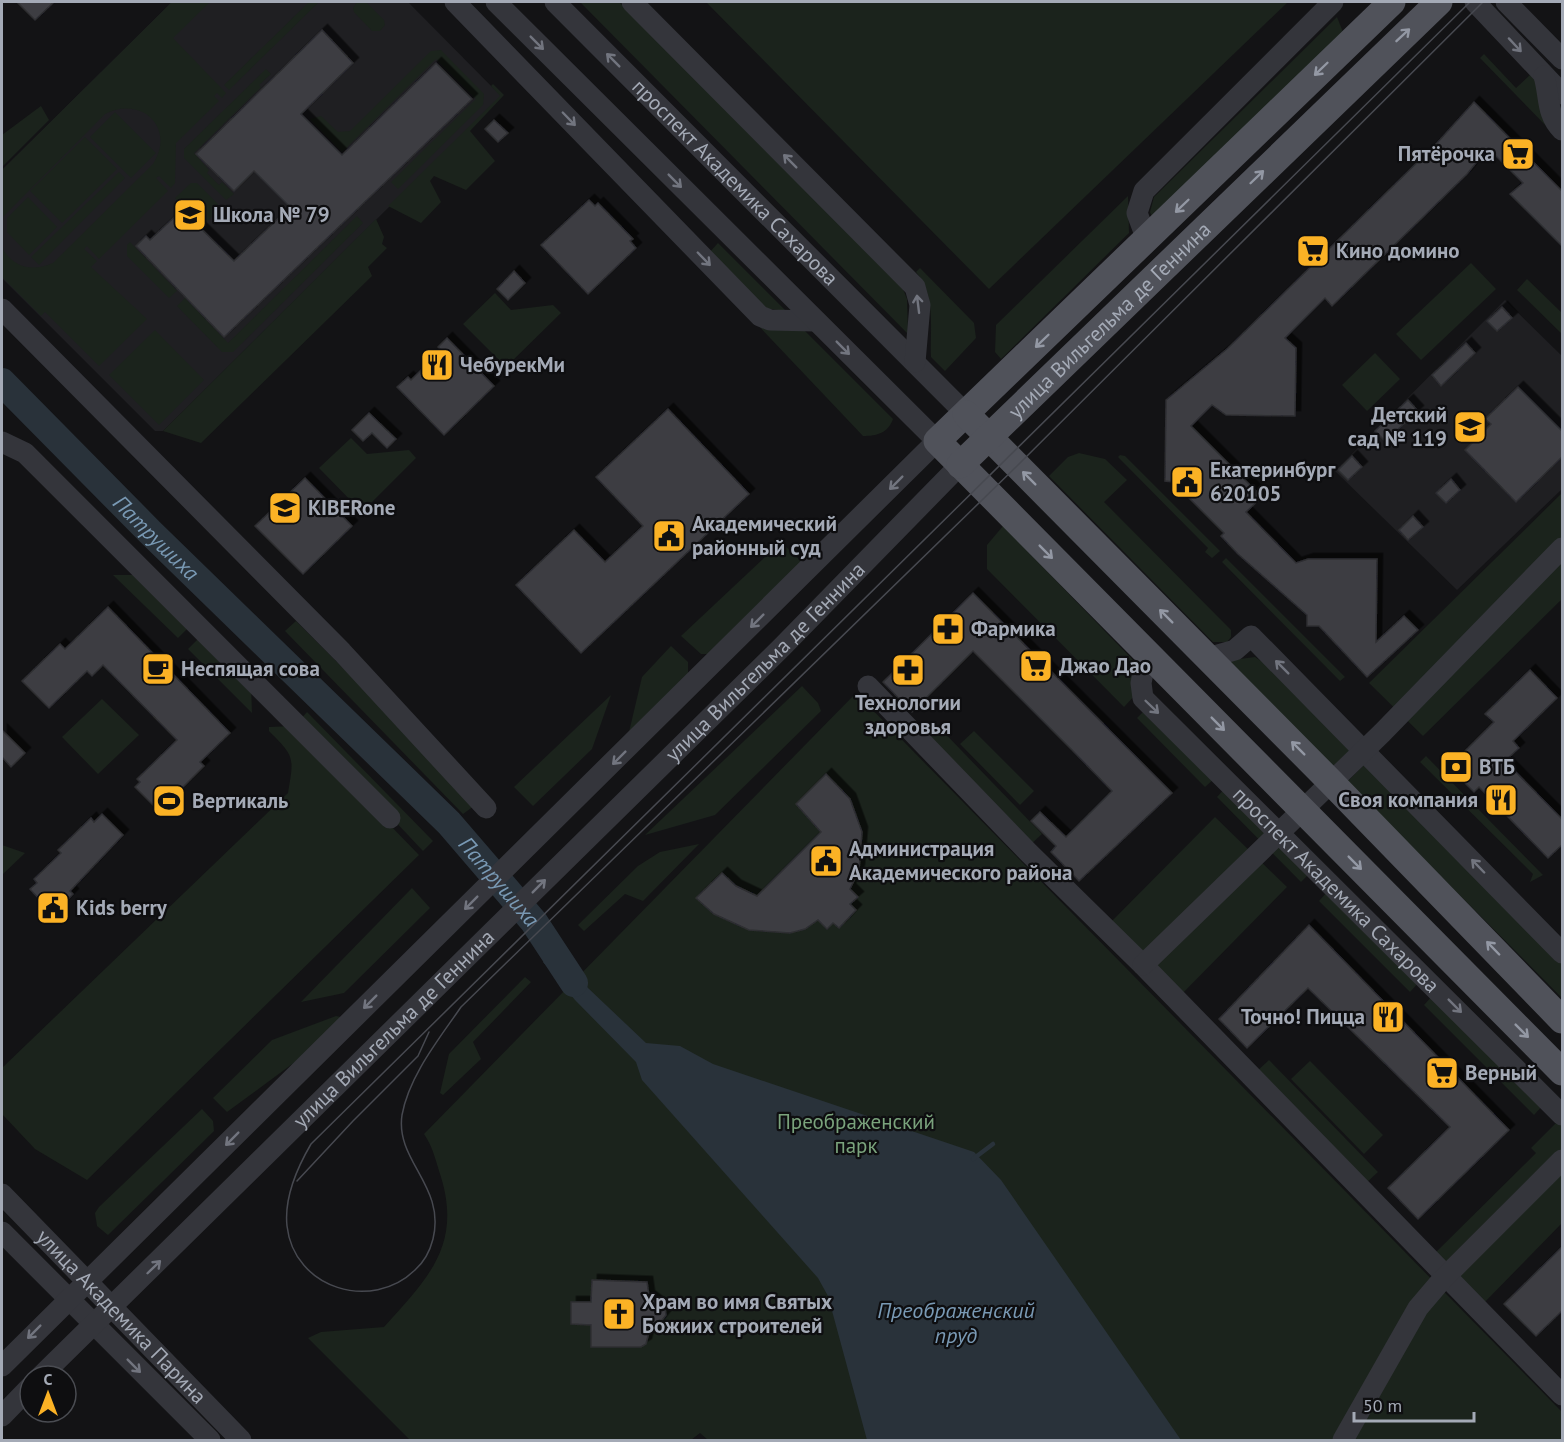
<svg xmlns="http://www.w3.org/2000/svg" width="1564" height="1442" font-family="'PT Sans',sans-serif">
<defs>
<filter id="shadow"><feDropShadow dx="5.5" dy="-5.5" stdDeviation="0" flood-color="#0009"/></filter>
</defs>
<rect width="100%" height="100%" fill="#131315"/>
<g fill="#1f1f22">
<polygon points="172,2 408,2 501,96 163,431 155,431 2,278 2,170"/>
<polygon points="1505,300 1562,356 1562,489 1457,590 1335,471"/>
</g>
<g fill="#1b231c">
<path d="M172 2H210L173 38 226 93 222 98 217 93 214 96 219 101 176 143 175 183 171 188 159 176 156 178 168 191 99 259 87 246 84 249 97 261 91 267 147 319 99 366 45 312 41 316 2 277V248C14 268 32 272 53 263L153 164C176 128 142 95 105 114L2 218V170Z"/>
<polygon points="309,2 319,2 229,90 224,85"/>
<polygon points="357,2 366,2 384,20 385,25 380,31 372,31 354,12 353,8"/>
<polygon points="580,2 619,2 903,289 907,299 908,334"/>
<polygon points="706,2 1288,2 989,289"/>
<polygon points="1337,17 1343,32 1154,221 1150,212 1154,197"/>
<polygon points="441,50 484,94 483,105 398,189 391,182 476,99 436,59 342,152 310,119 321,116 338,132 350,131 431,51"/>
<polygon points="1484,54 1516,88 1530,75 1536,80 1548,128 1480,58"/>
<polygon points="266,69 271,74 259,85 261,87 194,153 209,170 207,173 219,185 222,182 234,194 226,200 184,158 184,149"/>
<polygon points="493,84 504,95 470,131 495,161 466,190 434,176 430,181 441,202 421,223 388,206 500,96 491,86"/>
<polygon points="41,106 49,120 2,167 2,135"/>
<polygon points="115,112 156,153 131,178 90,137"/>
<polygon points="85,137 117,169 62,223 30,191"/>
<polygon points="119,172 125,178 39,265 31,257"/>
<polygon points="191,183 197,183 218,204 218,211 202,226 175,198"/>
<polygon points="1128,196 1129,233 1001,359 995,352 996,325"/>
<polygon points="28,197 57,227 29,255 7,232 7,218"/>
<polygon points="357,216 363,223 233,352 222,352 177,306 185,298 228,343"/>
<polygon points="376,219 384,237 382,244 387,248 368,267 372,276 201,443 163,431"/>
<polygon points="130,242 177,291 169,298 127,256 127,245"/>
<polygon points="718,243 786,311 762,308 708,254"/>
<polygon points="1471,263 1496,289 1421,360 1396,334"/>
<path d="M920 268 974 323 976 338 945 371 931 357C930 328 936 294 916 272Z"/>
<polygon points="1527,279 1562,313 1562,334 1517,290"/>
<polygon points="495,293 511,310 553,305 561,313 506,367 463,324"/>
<path d="M755 322 805 331 893 419C888 433 877 436 863 436Z"/>
<polygon points="155,330 204,380 159,425 109,375"/>
<polygon points="1375,353 1400,379 1367,411 1342,385"/>
<polygon points="351,438 367,454 409,450 416,458 362,512 319,468"/>
<polygon points="1079,453 1105,459 1127,480 1104,502 1231,630 1231,637 1227,642 1213,642 1049,476 1068,457"/>
<polygon points="1120,455 1125,456 1220,551 1212,558 1205,552 1208,548 1118,457"/>
<polygon points="1562,493 1562,599 1423,736 1369,683"/>
<polygon points="1003,526 1133,660 1137,693 1124,707 987,569 987,545"/>
<polygon points="781,542 803,563 711,654 701,654 681,636"/>
<polygon points="1226,558 1345,677 1340,681 1222,562"/>
<polygon points="113,575 141,575 191,625 178,638"/>
<polygon points="296,621 478,803 463,814 285,631"/>
<polygon points="201,636 251,685 252,713 188,649"/>
<polygon points="671,646 688,662 688,675 629,732 642,677"/>
<polygon points="1255,657 1264,663 1350,750 1333,767 1230,664 1232,660"/>
<polygon points="802,686 818,703 821,711 715,815 645,835"/>
<path d="M856 693 1562 1412V1440H708L700 1433 691 1440H410L308 1338 321 1332 384 1327C427 1279 462 1246 441 1177 436 1162 433 1147 424 1134Z"/>
<polygon points="611,695 592,749 533,806 514,787"/>
<polygon points="102,699 139,735 98,774 62,737"/>
<polygon points="1147,708 1216,777 1205,787 1137,718"/>
<polygon points="307,712 433,841 423,851 300,720"/>
<polygon points="934,722 1042,834 1029,846 920,736"/>
<path d="M294 726 419 855 87 1180 35 1149 2 1114V1068L288 793C294 757 295 757 269 731V727Z"/>
<polygon points="974,731 1034,791 1020,805 960,744"/>
<polygon points="1426,756 1543,875 1530,882 1533,874 1420,762"/>
<polygon points="1365,764 1562,963 1562,998 1347,782"/>
<polygon points="1226,787 1310,873 1301,882 1217,797"/>
<polygon points="1215,817 1287,887 1179,997 1108,925"/>
<polygon points="699,844 643,901 625,894 584,931 578,925 638,866 660,852"/>
<polygon points="2,845 25,853 2,875"/>
<polygon points="412,888 430,908 344,993 301,1002"/>
<polygon points="1328,891 1419,982 1410,992 1319,901"/>
<polygon points="525,977 531,982 473,1042 481,1059 443,1095 440,1093 449,1054"/>
<polygon points="1433,995 1544,1104 1534,1115 1424,1005"/>
<polygon points="336,1016 341,1017 299,1059 227,1112 213,1098 272,1040"/>
<polygon points="1269,1060 1378,1172 1365,1184 1254,1074"/>
<polygon points="1310,1061 1383,1135 1364,1154 1291,1079"/>
<polygon points="202,1109 213,1121 214,1131 108,1235 97,1226 95,1213 99,1207"/>
<polygon points="1560,1119 1562,1121 1562,1223 1481,1306 1430,1258 1536,1153 1531,1148"/>
</g>
<polygon fill="#29323a" points="559,946 588,988 646,1043 680,1046 713,1064 974,1152 1001,1180 1181,1440 867,1440 828,1296 818,1278 642,1080 636,1062 575,1000 543,962"/>
<g fill="none" stroke-linecap="round" stroke-linejoin="round">
<polyline stroke="#29323a" stroke-width="4.5" points="973,1159 993,1144"/>
<path stroke="#29323a" stroke-width="28" id="s1" d="M2 382 150 532 449 823 534 922 574 983"/>
</g>
<g fill="#3d3e42" stroke="#2d2d31" stroke-width="1.5" filter="url(#shadow)">
<polygon points="17,2 54,2 35,20"/>
<polygon points="322,30 353,63 301,114 342,155 436,63 472,99 224,337 136,246 146,236 150,240 182,210 234,261 290,207 254,171 234,191 196,154"/>
<polygon points="1474,102 1563,192 1563,247 1510,194 1523,183 1488,148 1467,174 1332,306 1325,298 1285,338 1296,348 1295,416 1226,415 1212,405 1191,426 1262,497 1246,512 1296,563 1308,559 1377,559 1376,642 1404,616 1418,630 1367,677 1319,626 1307,626 1307,615 1238,554 1221,536 1224,533 1173,482 1165,481 1166,400 1228,348 1289,288 1437,143"/>
<polygon points="494,120 508,133 498,142 485,129"/>
<polygon points="589,200 595,206 598,203 633,239 630,241 636,248 588,294 541,245"/>
<polygon points="514,271 525,283 508,300 497,289"/>
<polygon points="1502,307 1512,318 1497,331 1487,321"/>
<polygon points="447,338 494,386 444,435 397,387 408,377 411,380 441,350 438,347"/>
<polygon points="1466,343 1475,353 1441,386 1432,375"/>
<polygon points="1518,387 1563,432 1563,456 1516,502 1465,450 1491,424 1485,419"/>
<polygon points="1408,400 1418,411 1385,441 1375,431"/>
<polygon points="668,409 749,494 581,653 516,585 574,530 605,562 643,526 596,477"/>
<polygon points="369,413 396,439 387,448 372,433 363,441 352,430"/>
<polygon points="1352,456 1362,467 1348,480 1338,470"/>
<polygon points="305,478 352,526 303,574 255,526"/>
<polygon points="1451,479 1460,490 1446,503 1436,493"/>
<polygon points="1413,516 1423,527 1408,540 1399,530"/>
<polygon points="973,593 1172,793 1079,881 1051,852 1056,846 1031,821 1040,812 1066,837 1112,791 1072,750 973,651 912,712 883,682"/>
<polygon points="108,607 230,733 200,762 204,766 159,811 135,787 140,782 137,779 177,740 103,665 92,676 87,671 49,708 22,681 60,644 65,649"/>
<polygon points="1530,670 1557,698 1513,741 1519,748 1505,761 1563,820 1563,844 1548,858 1479,787 1474,792 1449,767 1494,722 1485,714"/>
<polygon points="2,730 25,753 11,767 2,757"/>
<polygon points="826,774 850,799 862,832 859,870 850,889 858,897 850,904 856,910 839,928 833,923 827,929 818,920 805,929 790,933 749,930 714,914 696,898 722,873 736,886 757,896 821,832 796,804"/>
<polygon points="102,814 123,835 70,891 73,894 60,908 57,905 50,911 30,889 37,883 34,879 61,853 58,850 91,818 94,822"/>
<polygon points="1309,925 1509,1130 1418,1219 1388,1188 1450,1127 1308,988 1247,1048 1219,1019"/>
<polygon points="1563,1246 1563,1310 1536,1336 1504,1304"/>
<polygon points="592,1280 647,1282 649,1296 665,1308 666,1315 655,1329 649,1332 646,1344 641,1347 591,1347 591,1325 571,1324 571,1302 591,1302"/>
</g>
<g fill="none" stroke-linecap="round" stroke-linejoin="round">
<g stroke="#34353b" stroke-width="21">
<polyline points="455,2 760,316 770,320 815,321"/>
<path id="s2" d="M555 2 966 414"/>
<polyline points="632,2 915,287 920,305 915,362"/>
<polyline points="1475,2 1562,94"/>
<polyline points="1506,2 1562,59"/>
<path d="M1544 76C1550 97 1546 114 1562 130"/>
<polyline points="1147,240 1137,213 1144,191 1333,2"/>
<polyline points="2,309 342,652 486,808"/>
<polyline points="2,442 25,453 390,818"/>
<path id="s3" d="M1147 653 1141 683 1143 698 1562 1115"/>
<polyline points="1207,658 1235,650 1251,636 1562,953"/>
<polyline points="868,686 1029,853 1143,965 1562,1395"/>
<polyline points="1143,965 1382,733 1562,548"/>
<path id="s4" d="M2 1194 241 1440"/>
<polyline points="2,1232 210,1440"/>
<polyline points="2,1366 937,441 496,2"/>
<path id="s5" d="M41 1376 782 647 960 465"/>
<polyline points="2,1416 30,1387"/>
<polyline points="1343,1440 1418,1308 1441,1281 1562,1160"/>
</g>
<g stroke="#50525a" stroke-width="27">
<polyline points="1392,2 937,441 1562,1072"/>
<polyline points="966,414 1330,781 1562,1020"/>
<path id="s6" d="M960 465 1439 2"/>
</g>
<g stroke="#474950" stroke-width="1.5">
<path d="M1470 2 311 1144C297 1168 284 1198 287 1226 294 1289 372 1312 415 1270 424 1262 430 1251 433 1239 446 1186 395 1161 402 1115 409 1076 439 1039 461 1007L1017 466 1483 2"/>
<polyline points="297,1181 353,1121 418,1056 429,1032"/>
</g>
</g>
<defs><path id="oneway-shaft" d="M-6 0H5M1.5-3L5.5 0L1.5 3" fill="none" stroke-width="1.6" stroke-linecap="round" stroke-linejoin="round" transform="scale(1.5)"/></defs>
<g stroke="#9398a4">
<use href="#oneway-shaft" transform="translate(1403 35) rotate(-43)"/>
<use href="#oneway-shaft" transform="translate(1321 69) rotate(136)"/>
<use href="#oneway-shaft" transform="translate(1257 177) rotate(-44)"/>
<use href="#oneway-shaft" transform="translate(1182 206) rotate(136)"/>
<use href="#oneway-shaft" transform="translate(1042 341) rotate(136)"/>
<use href="#oneway-shaft" transform="translate(1029 478) rotate(-135)"/>
<use href="#oneway-shaft" transform="translate(1046 552) rotate(45)"/>
<use href="#oneway-shaft" transform="translate(1166 616) rotate(-135)"/>
<use href="#oneway-shaft" transform="translate(1218 724) rotate(45)"/>
<use href="#oneway-shaft" transform="translate(1298 748) rotate(-135)"/>
<use href="#oneway-shaft" transform="translate(1355 863) rotate(45)"/>
<use href="#oneway-shaft" transform="translate(1493 948) rotate(-134)"/>
<use href="#oneway-shaft" transform="translate(1522 1031) rotate(45)"/>
</g>
<g stroke="#72757f">
<use href="#oneway-shaft" transform="translate(537 43) rotate(45)"/>
<use href="#oneway-shaft" transform="translate(1515 45) rotate(47)"/>
<use href="#oneway-shaft" transform="translate(613 60) rotate(-135)"/>
<use href="#oneway-shaft" transform="translate(569 119) rotate(46)"/>
<use href="#oneway-shaft" transform="translate(790 161) rotate(-135)"/>
<use href="#oneway-shaft" transform="translate(675 181) rotate(45)"/>
<use href="#oneway-shaft" transform="translate(704 259) rotate(46)"/>
<use href="#oneway-shaft" transform="translate(918 304) rotate(-97)"/>
<use href="#oneway-shaft" transform="translate(843 348) rotate(45)"/>
<use href="#oneway-shaft" transform="translate(896 483) rotate(135)"/>
<use href="#oneway-shaft" transform="translate(757 621) rotate(135)"/>
<use href="#oneway-shaft" transform="translate(1282 667) rotate(-135)"/>
<use href="#oneway-shaft" transform="translate(1152 707) rotate(44)"/>
<use href="#oneway-shaft" transform="translate(619 758) rotate(135)"/>
<use href="#oneway-shaft" transform="translate(1478 866) rotate(-134)"/>
<use href="#oneway-shaft" transform="translate(539 886) rotate(-45)"/>
<use href="#oneway-shaft" transform="translate(471 903) rotate(135)"/>
<use href="#oneway-shaft" transform="translate(370 1002) rotate(135)"/>
<use href="#oneway-shaft" transform="translate(1455 1006) rotate(45)"/>
<use href="#oneway-shaft" transform="translate(232 1139) rotate(135)"/>
<use href="#oneway-shaft" transform="translate(154 1267) rotate(-44)"/>
<use href="#oneway-shaft" transform="translate(34 1332) rotate(135)"/>
<use href="#oneway-shaft" transform="translate(134 1366) rotate(45)"/>
</g>
<defs>
<g id="supermarket-square" transform="scale(1.725)"><rect x="-9" y="-9" width="18" height="18" rx="4" fill="#fbb225" stroke="#0e0e10"/><path d="M-6-5.5h2.5l.6 2H6L4.5 2H-2.5L-4.4-4H-6ZM-1.5 3.2a1.3 1.3 0 1 0 .1 0ZM3 3.2a1.3 1.3 0 1 0 .1 0Z" fill="#111"/></g>
<g id="school-square" transform="scale(1.725)"><rect x="-9" y="-9" width="18" height="18" rx="4" fill="#fbb225" stroke="#0e0e10"/><path d="M0-5L7-2L0 1L-7-2ZM-4 1L0 2.5L4 1V4Q0 6-4 4Z" fill="#111"/></g>
<g id="restaurant-square" transform="scale(1.725)"><rect x="-9" y="-9" width="18" height="18" rx="4" fill="#fbb225" stroke="#0e0e10"/><path d="M-5-6h1v4h1v-4h1v4h1v-4h1v5L-1.5 .5V6h-2V.5L-5-1ZM5-6V6H3V1.5H1.5Q1.5-4 5-6Z" fill="#111"/></g>
<g id="civic-square" transform="scale(1.725)"><rect x="-9" y="-9" width="18" height="18" rx="4" fill="#fbb225" stroke="#0e0e10"/><path d="M-.6-6.5H3V-4.5H.6V-3L4-1V1h2V6H-6V1h2V-1L-.6-3ZM-1.2 2.5V6h2.4V2.5Z" fill="#111"/></g>
<g id="pharmacy-square" transform="scale(1.725)"><rect x="-9" y="-9" width="18" height="18" rx="4" fill="#fbb225" stroke="#0e0e10"/><path d="M-2-6h4v4h4v4h-4v4h-4v-4h-4v-4h4Z" fill="#111"/></g>
<g id="cafe-square" transform="scale(1.725)"><rect x="-9" y="-9" width="18" height="18" rx="4" fill="#fbb225" stroke="#0e0e10"/><path d="M-5.5-4.5H6V0H3Q3 3.5 0 3.5H-2.5Q-5.5 3.5-5.5 0ZM3-3.2v2h1.7v-2ZM-6 4.5H4V6H-6Z" fill="#111"/></g>
<g id="bank-square" transform="scale(1.725)"><rect x="-9" y="-9" width="18" height="18" rx="4" fill="#fbb225" stroke="#0e0e10"/><path d="M-6-4H6V4H-6ZM0-2.3a2.3 2.3 0 1 0 0 4.6a2.3 2.3 0 1 0 0-4.6Z" fill="#111"/></g>
<g id="stadium-square" transform="scale(1.725)"><rect x="-9" y="-9" width="18" height="18" rx="4" fill="#fbb225" stroke="#0e0e10"/><path d="M0-5a6.5 5 0 1 0 0 10a6.5 5 0 1 0 0-10ZM-3.5-1.8h7v3.6h-7Z" fill="#111"/></g>
<g id="church-square" transform="scale(1.725)"><rect x="-9" y="-9" width="18" height="18" rx="4" fill="#fbb225" stroke="#0e0e10"/><path d="M-1.2-6h2.4v3.5h3.3v2.4h-3.3V6h-2.4V-.1h-3.3v-2.4h3.3Z" fill="#111"/></g>
</defs>
<g fill-rule="evenodd">
<use href="#supermarket-square" x="1518" y="154"/>
<use href="#school-square" x="190" y="215"/>
<use href="#supermarket-square" x="1313" y="251"/>
<use href="#restaurant-square" x="437" y="365"/>
<use href="#school-square" x="1470" y="427"/>
<use href="#civic-square" x="1187" y="482"/>
<use href="#school-square" x="285" y="508"/>
<use href="#civic-square" x="669" y="536"/>
<use href="#pharmacy-square" x="948" y="629"/>
<use href="#supermarket-square" x="1036" y="666"/>
<use href="#cafe-square" x="158" y="669"/>
<use href="#pharmacy-square" x="908" y="670"/>
<use href="#bank-square" x="1456" y="767"/>
<use href="#restaurant-square" x="1501" y="800"/>
<use href="#stadium-square" x="169" y="801"/>
<use href="#civic-square" x="826" y="861"/>
<use href="#civic-square" x="53" y="908"/>
<use href="#restaurant-square" x="1388" y="1017"/>
<use href="#supermarket-square" x="1442" y="1073"/>
<use href="#church-square" x="619" y="1314"/>
</g>
<g text-anchor="middle" stroke-width="4.5" stroke-linejoin="round" paint-order="stroke">
<g font-size="21" font-weight="bold" fill="#a4aab6" stroke="#0e0e10" text-anchor="start">
<text x="1495" y="161" text-anchor="end">Пятёрочка</text>
<text x="213" y="222">Школа № 79</text>
<text x="1336" y="258">Кино домино</text>
<text x="460" y="372">ЧебурекМи</text>
<text x="1447" y="422" text-anchor="end">Детский<tspan x="1447" dy="24">сад № 119</tspan></text>
<text x="1210" y="477">Екатеринбург<tspan x="1210" dy="24">620105</tspan></text>
<text x="308" y="515">KIBERone</text>
<text x="692" y="531">Академический<tspan x="692" dy="24">районный суд</tspan></text>
<text x="971" y="636">Фармика</text>
<text x="1059" y="673">Джао Дао</text>
<text x="181" y="676">Неспящая сова</text>
<text x="908" y="710" text-anchor="middle">Технологии<tspan x="908" dy="24">здоровья</tspan></text>
<text x="1479" y="774">ВТБ</text>
<text x="1478" y="807" text-anchor="end">Своя компания</text>
<text x="192" y="808">Вертикаль</text>
<text x="849" y="856">Администрация<tspan x="849" dy="24">Академического района</tspan></text>
<text x="76" y="915">Kids berry</text>
<text x="1365" y="1024" text-anchor="end">Точно! Пицца</text>
<text x="1465" y="1080">Верный</text>
<text x="642" y="1309">Храм во имя Святых<tspan x="642" dy="24">Божиих строителей</tspan></text>
</g>
<g font-size="21" fill="#a4aab6" stroke="#0e0e10">
<text dy="7" stroke="none"><textPath href="#s2" startOffset="255">проспект Академика Сахарова</textPath></text>
<text dy="7" stroke="none"><textPath href="#s6" startOffset="208">улица Вильгельма де Геннина</textPath></text>
<text dy="7" stroke="none"><textPath href="#s5" startOffset="1017">улица Вильгельма де Геннина</textPath></text>
<text dy="7" stroke="none"><textPath href="#s3" startOffset="318">проспект Академика Сахарова</textPath></text>
<text dy="7" stroke="none"><textPath href="#s5" startOffset="495">улица Вильгельма де Геннина</textPath></text>
<text dy="7" stroke="none"><textPath href="#s4" startOffset="171">улица Академика Парина</textPath></text>
</g>
<g font-size="21" fill="#7aa37c" stroke="#0e0e10">
<text x="856" y="1129">Преображенский<tspan x="856" dy="24">парк</tspan></text>
</g>
<g font-size="22" font-style="italic" fill="#7999b4" stroke="#0e0e10">
<text dy="8" stroke="none"><textPath href="#s1" startOffset="219">Патрушиха</textPath></text>
<text dy="8" stroke="none"><textPath href="#s1" startOffset="705">Патрушиха</textPath></text>
<text x="956" y="1318">Преображенский<tspan x="956" dy="25">пруд</tspan></text>
</g>
</g>
<rect width="1564" height="1442" fill="none" stroke="#a4aab6" stroke-width="6"/>
<g transform="translate(48 1394)"><circle r="28" fill="#0e0e10" stroke="#4a4c52" stroke-width="1.5"/>
<path d="M0-4.5L10 22L0 15L-10 22Z" fill="#fbb225"/>
<text y="-9" font-size="16" font-weight="bold" text-anchor="middle" fill="#a4aab6">С</text>
</g>
<path d="M1354 1412v9h120v-9" fill="none" stroke="#a4aab6" stroke-width="3"/>
<text x="1363" y="1412" font-size="18" fill="#a4aab6" stroke="#0e0e10" stroke-width="4.5" paint-order="stroke">50 m</text>
</svg>
